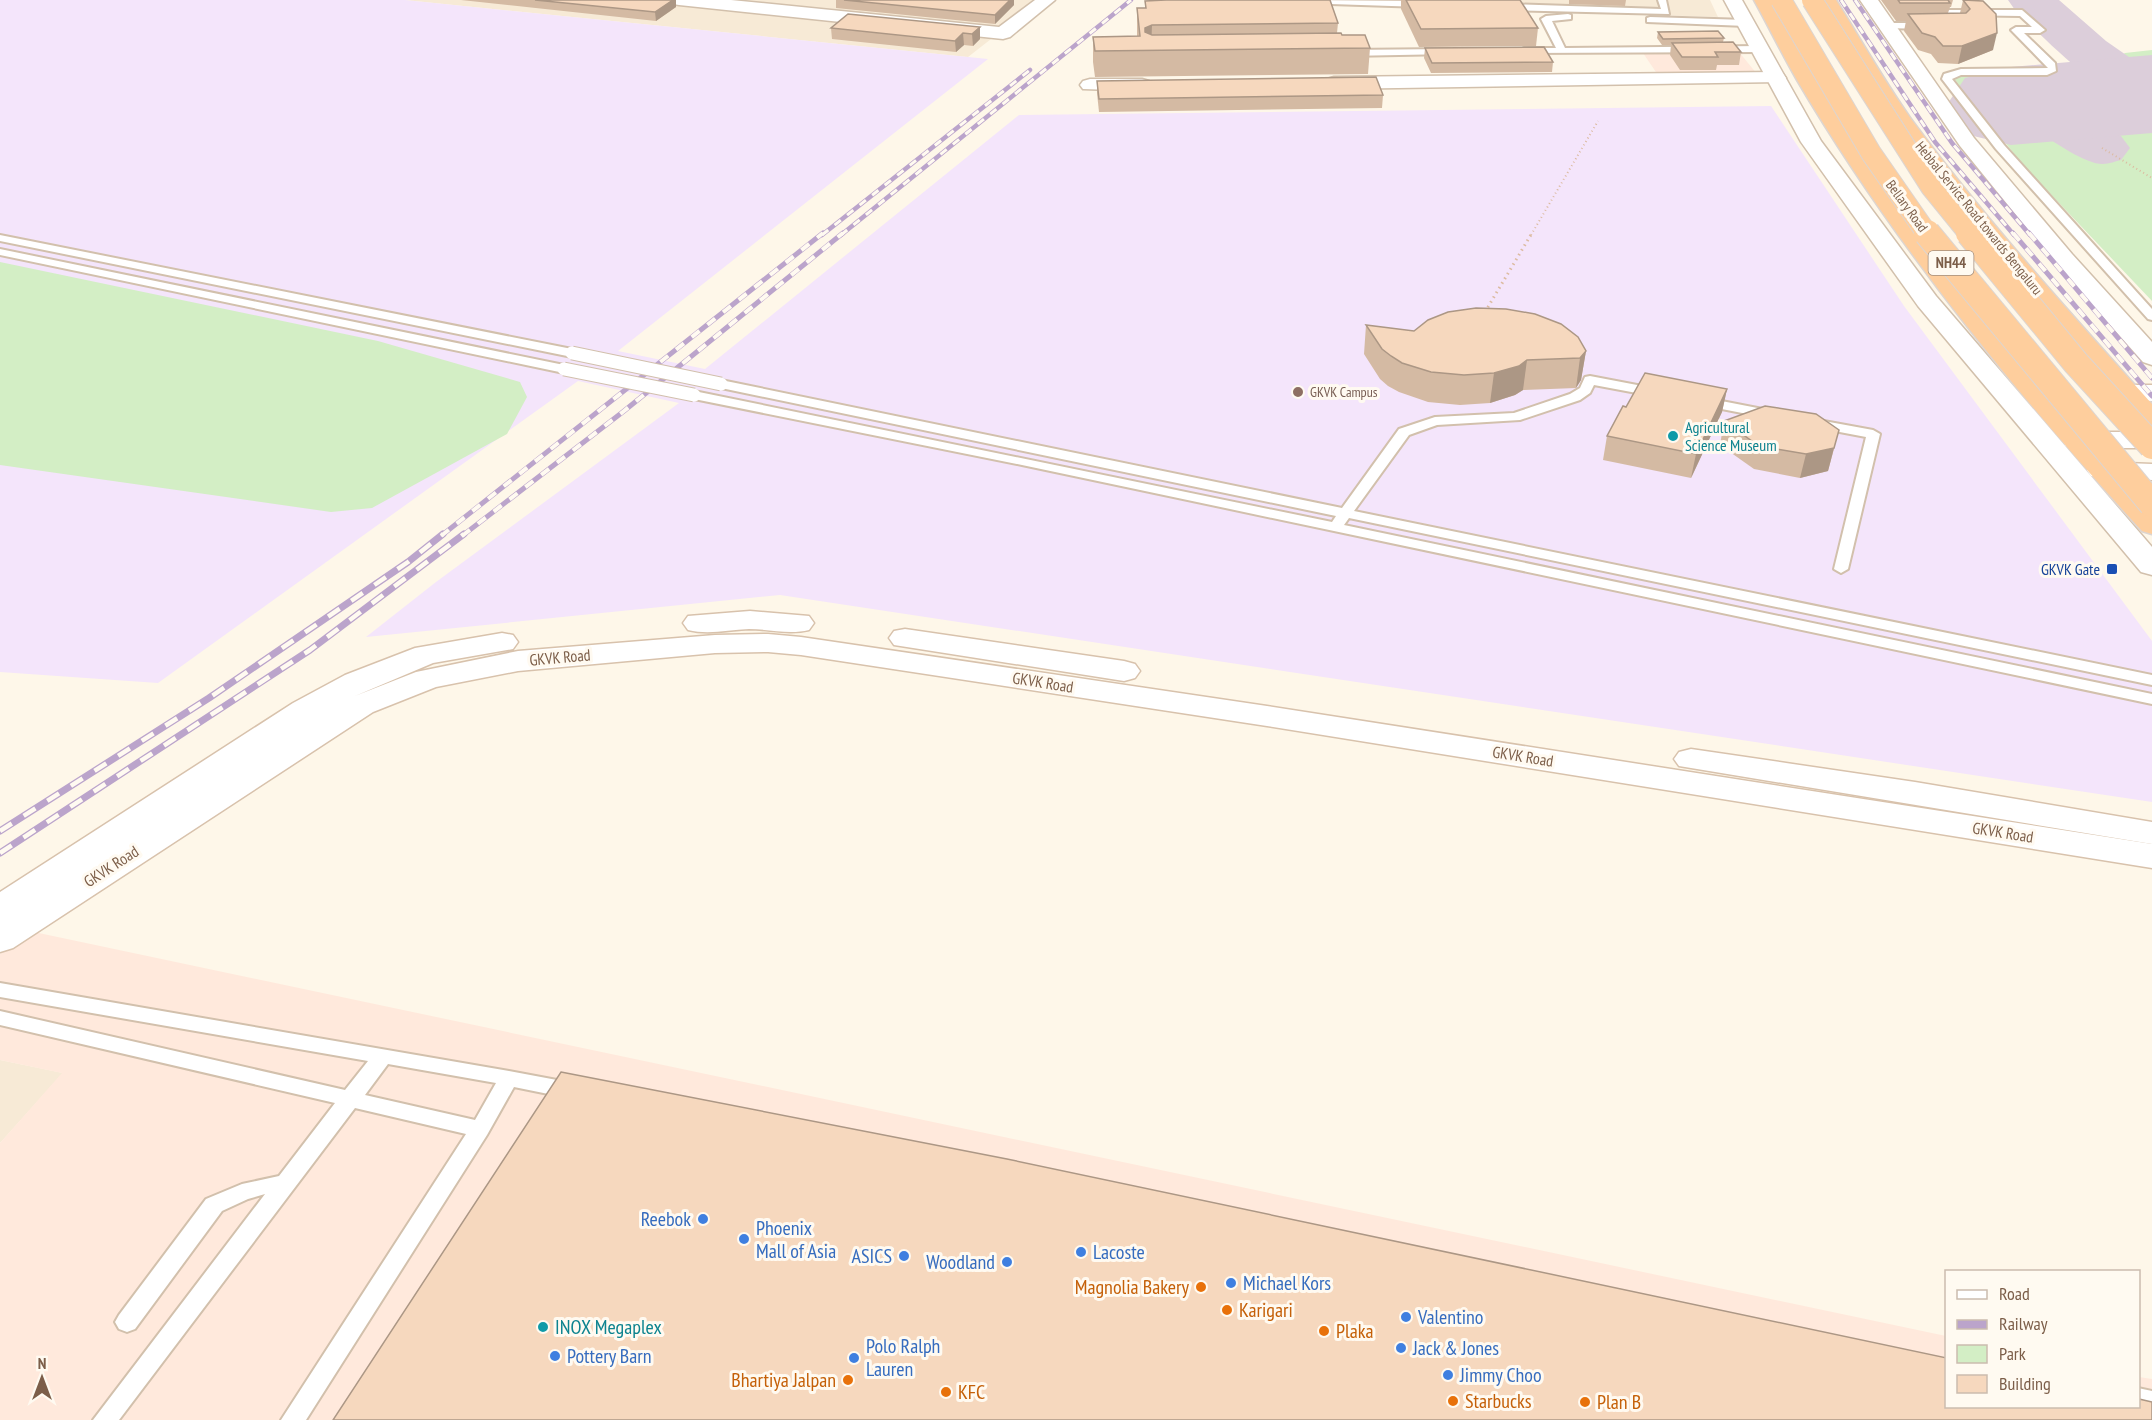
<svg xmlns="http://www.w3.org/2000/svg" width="2152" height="1420" font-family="'PT Sans Narrow',sans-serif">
<rect width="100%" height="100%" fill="#fef7e9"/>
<g fill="#f7ead6">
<polygon points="405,0 1041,0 968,57"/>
<polygon points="1157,0 1710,0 1718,17"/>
<polygon points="0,1060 63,1073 0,1143"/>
</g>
<g fill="#ffe9dc">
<polygon points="1739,52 1757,74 1658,75 1643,53"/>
<polygon points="34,932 1946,1336 1946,1406 2138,1406 2139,1377 2152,1379 2152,1420 0,1420 0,1143 62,1073 0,1060 0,954"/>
</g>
<polygon fill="#f4e5fb" points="0,0 405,0 988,59 618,351 705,369 1019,115 1771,106 1904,306 2152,641 2152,802 780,595 366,637 436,582 679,403 578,381 158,683 0,672"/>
<g fill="#d3eec5">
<polygon points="2152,50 2152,72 2122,55 2125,53"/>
<path d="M1967 74H2065C2055 96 2013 93 1993 97L2084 151 2124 146 2070 115 2152 106V301L2023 165 1956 81 1954 77Z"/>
<polygon points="0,262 378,341 520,382 527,397 507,434 372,508 331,512 0,465"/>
</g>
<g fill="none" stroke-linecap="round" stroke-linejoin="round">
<g fill="#dcceda" fill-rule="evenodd">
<path d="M2008 0H2059L2106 41 2152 73V108C2095 93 2056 49 2015 10Z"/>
<path d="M2060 86 2079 91 2086 102 2080 111 2121 136 2130 148 2121 160C2116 161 2109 164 2103 164 2083 165 2026 125 2015 109L2023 95Z"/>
</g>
<polygon fill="#dcceda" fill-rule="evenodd" points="2152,55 2152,133 2011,145 1965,134 1946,106 1965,78 2011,67"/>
<g stroke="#d2c0ac" stroke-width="4">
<g id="service">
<polygon points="1296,0 1422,1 1426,4 1422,7 1300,3"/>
<polygon points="1658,0 1666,0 1669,14 1505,10 1501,7 1505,4 1661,9"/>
<polygon points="1943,10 2022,10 2045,30 2040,33 2024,33 2055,63 2056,71 2047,75 1961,75 1952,79 2004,145 2152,309 2152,320 2148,319 1996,149 1942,79 1944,74 1961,69 2048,68 2011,30 2016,27 2032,27 2020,16 1953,15 1963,26 1958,29 1943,14"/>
<polygon points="1568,14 1571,15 1571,19 1552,21 1565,48 1760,46 1765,49 1760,52 1521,53 1519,51 1524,48 1556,48 1541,19 1546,16"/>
<polygon points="1650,17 1746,20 1751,23 1746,26 1647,22 1647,18"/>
<polygon points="1888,23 1926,23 1931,26 1926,29 1885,28 1885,24"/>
<polygon points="1448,49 1451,50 1451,54 1347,56 1342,53 1347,50"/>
<polygon points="0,235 572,349 578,353 572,357 0,241"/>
<polygon points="0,249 564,365 570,369 564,373 0,255"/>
<polygon points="1590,376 1658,389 1665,393 1658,397 1594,385 1590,393 1580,400 1520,420 1437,425 1409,435 1354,511 2152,675 2152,685 1349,518 1344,525 2152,694 2152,704 1022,465 694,399 687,395 694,391 1332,522 1336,516 721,388 715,384 721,380 1342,508 1399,429 1435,417 1514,413 1570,394 1580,388 1585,377"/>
<polygon points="1701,397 1773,411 1780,415 1773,419 1696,404 1694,401"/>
<polygon points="1813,419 1873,430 1880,434 1848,569 1841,573 1834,569 1866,437 1808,426 1806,423 1808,420"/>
<path d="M0 983 509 1071 573 1083 580 1086 583 1091 580 1096 573 1099 514 1087 487 1135 306 1420H281L466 1134 355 1108 119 1420H93L265 1194 248 1199 222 1211 135 1329 127 1332 119 1329 115 1322 119 1315 206 1199 242 1184 279 1176 335 1103 0 1025V1011L345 1090 368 1061 0 997ZM388 1064 496 1083 475 1120 365 1095Z"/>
<polygon points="2138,1388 2152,1391 2152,1411 2133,1406 2138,1406"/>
</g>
</g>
<g stroke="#d2c0ac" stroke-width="3">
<g id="minor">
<polygon points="670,0 731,0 999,27 1035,0 1055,0 1010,37 1003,39 679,5 673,4"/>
<polygon points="1776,72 1783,74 1786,78 1783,82 1334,89 1327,87 1324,83 1327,79 1334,77"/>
<polygon points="1090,79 1142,79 1149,81 1152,85 1149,89 1142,91 1083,89 1080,85 1083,81"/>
</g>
</g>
<g stroke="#d2c0ac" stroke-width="3">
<g id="tertiary">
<polygon points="1724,0 1742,0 1821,141 1936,296 2152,547 2152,575 2141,572 1918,306 1801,142"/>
<polygon points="1860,0 1878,0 1974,138 2072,254 2152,342 2152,365 2143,362 2056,264 1960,146"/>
</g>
</g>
<g stroke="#d8c2ac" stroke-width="3">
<g id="secondary">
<polygon points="2128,385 2152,385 2152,401 2119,399 2115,393 2119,387"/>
<polygon points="2076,432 2152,432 2152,448 2076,448 2066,446 2062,440 2066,434"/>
<polygon points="2101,462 2152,464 2152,480 2091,476 2087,470 2091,464"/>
<path d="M750 611 809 616 814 623 809 630C789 635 769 629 749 629 728 630 708 635 688 630L683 623 688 616Z"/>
<polygon points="905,629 1124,661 1135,664 1140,671 1135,678 1124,681 894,645 889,638 894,631"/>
<polygon points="502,633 513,635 518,642 513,649 433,663 355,696 416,672 518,651 715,635 768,634 801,637 1267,706 2152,844 2152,868 1267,726 801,655 768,652 715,653 518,671 436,687 373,712 13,948 0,952 0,892 293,703 345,675 415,648"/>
<polygon points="1691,749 1915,782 2152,822 2152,844 1679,766 1674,759 1679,752"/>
</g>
</g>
<g stroke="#ddd5d0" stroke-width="3">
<g id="trunk">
<path d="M1754 0H1772L1817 80 1883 181 1967 293 2111 464 2152 508V534L2142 531C2017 395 1891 240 1797 80 1782 54 1769 27 1754 0Z"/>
<path d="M1818 0H1836C1861 40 1884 81 1911 119 1985 219 2069 312 2152 404V428L2143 426 2111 389 1955 205 1884 108Z"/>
</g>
</g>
<g stroke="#dcbba0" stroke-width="2" stroke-dasharray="1 3" stroke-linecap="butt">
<polyline points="2102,148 2152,178"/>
<polyline points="1531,235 1598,121"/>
</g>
<polyline stroke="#dcbba0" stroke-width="3" stroke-dasharray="1.5 4" stroke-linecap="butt" points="1485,312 1532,233"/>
<use href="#service" fill="#fff" fill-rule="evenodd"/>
<use href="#minor" fill="#fff" fill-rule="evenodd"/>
<use href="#tertiary" fill="#fff" fill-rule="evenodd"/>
<use href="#secondary" fill="#fff" fill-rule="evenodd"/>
<use href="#trunk" fill="#fece9d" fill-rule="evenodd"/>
<g stroke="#bba4cb" stroke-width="4.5">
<g id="rail-far2">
<polyline points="1841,0 1935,142 2014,235"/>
<polyline points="1855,0 1952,143 2030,235"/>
<polyline points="822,235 1030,70"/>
<polyline points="841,235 1131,0"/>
</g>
</g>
<g stroke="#bba4cb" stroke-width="5">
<g id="rail-far1">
<polyline points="2013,233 2152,396"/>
<polyline points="2029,233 2152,378"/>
<polyline points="441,536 823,233"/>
<polyline points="462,536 624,411 843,233"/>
</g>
</g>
<g stroke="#bba4cb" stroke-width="7">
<g id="rail">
<polyline points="0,831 209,698 408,562 443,534"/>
<polyline points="0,853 310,650 464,534"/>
</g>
</g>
<use href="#rail-far2" stroke="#fffaf1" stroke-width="3" stroke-dasharray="8" stroke-linecap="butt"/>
<use href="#rail-far1" stroke="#fffaf1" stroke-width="4" stroke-dasharray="10" stroke-linecap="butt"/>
<use href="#rail" stroke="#fffaf1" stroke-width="4.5" stroke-dasharray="14" stroke-linecap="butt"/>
<g stroke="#d2c0ac" stroke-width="15" stroke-linecap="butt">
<g id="service-bridge">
<polyline points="572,353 721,384"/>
<polyline points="564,369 694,395"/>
</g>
</g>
<g stroke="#ddd5d0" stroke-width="22" stroke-linecap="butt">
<g id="trunk-bridge-far1">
<polyline points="1781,0 1871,153 1928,235"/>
<polyline points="1812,0 1931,187 1970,235"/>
</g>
</g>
<g stroke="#ddd5d0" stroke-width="28" stroke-linecap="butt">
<g id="trunk-bridge">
<polyline points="1927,233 2152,504"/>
<polyline points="1969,233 2076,363 2152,446"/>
</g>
</g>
<use href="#service-bridge" stroke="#fff" stroke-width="13"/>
<use href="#trunk-bridge-far1" stroke="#fece9d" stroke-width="20"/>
<use href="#trunk-bridge" stroke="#fece9d" stroke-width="26"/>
</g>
<g fill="#d4baa3">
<polygon points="461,0 676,0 676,7 656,21"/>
<polygon points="836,0 1014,0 1014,5 995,24 836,8"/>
<polygon points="1164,0 1330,0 1338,23 1337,33 1370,48 1368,74 1095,77 1093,62 1093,37 1137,36 1137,8 1145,8 1145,1"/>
<polygon points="1401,0 1520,0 1538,28 1536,46 1419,47 1401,9"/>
<polygon points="1569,0 1626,0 1625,6 1569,4"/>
<polygon points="1881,0 1953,0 1951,7 1950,7 1948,13 1960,13 1963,0 1983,1 1993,50 1958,64 1938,63 1931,54 1918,50 1904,31 1906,21 1896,21"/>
<polygon points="980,27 980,39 973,46 964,45 956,52 832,39 831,28"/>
<polygon points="1658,32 1724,38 1723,42 1741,52 1739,65 1717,65 1716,70 1680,70 1670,55 1671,45 1662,45 1657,38"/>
<polygon points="1425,48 1553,62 1552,72 1431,73 1424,58"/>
<polygon points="1097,81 1383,95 1382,108 1099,112 1097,93"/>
<polygon points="1366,325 1414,331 1586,351 1581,380 1576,388 1523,390 1515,395 1490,403 1460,405 1428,402 1399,392 1388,386 1380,379 1364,354"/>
<polygon points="1727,389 1722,412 1691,478 1603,460 1607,436 1626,407"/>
<polygon points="1724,421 1839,430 1828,471 1800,478 1754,469 1720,445"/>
</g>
<g fill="#ac9785">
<polygon points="673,0 676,0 676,7 656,21 655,12"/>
<polygon points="1010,0 1014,0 1014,5 995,24 995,15"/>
<polygon points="1152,25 1151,50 1145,51 1145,28"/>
<polygon points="980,27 980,39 973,46 972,34"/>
<polygon points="963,33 964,45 956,52 955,41"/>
<polygon points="1997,33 1993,50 1958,64 1962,46"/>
<polygon points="1586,351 1581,380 1576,388 1580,358"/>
<polygon points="1527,360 1523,390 1515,395 1490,403 1494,373"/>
<polygon points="1727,389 1722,412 1691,478 1696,454"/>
<polygon points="1834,448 1828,471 1800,478 1806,454"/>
</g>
<g fill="#f6d8be" stroke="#ac9785" stroke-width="1.5">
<polygon points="535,0 673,0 655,12"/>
<polygon points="844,0 1010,0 995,15"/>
<polygon points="1166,0 1330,0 1338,23 1152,25 1145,28 1145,32 1152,35 1341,33 1342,35 1365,35 1370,48 1095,51 1093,37 1140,36 1137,8 1146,8 1145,1"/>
<polygon points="1406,0 1520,0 1538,28 1421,29"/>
<polygon points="1898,0 1948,0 1950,3 1900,3"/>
<polygon points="1963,0 1983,1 1996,14 1997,33 1962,46 1943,46 1935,37 1922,33 1908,14 1966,13 1970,9"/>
<polygon points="848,14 980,27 972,34 963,33 955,41 831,28"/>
<polygon points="1718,31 1724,38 1663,39 1658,32"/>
<polygon points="1733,42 1741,52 1715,52 1718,57 1682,57 1672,43"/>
<polygon points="1544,47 1553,62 1432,63 1425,48"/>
<polygon points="1376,77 1383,95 1099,99 1097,81"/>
<polygon points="1476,308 1506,309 1535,314 1561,324 1578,337 1586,351 1580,358 1527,360 1519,366 1494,373 1464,375 1431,372 1402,363 1391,356 1382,349 1366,325 1414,331 1428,320 1448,312"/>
<polygon points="1645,373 1727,389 1696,454 1607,436 1623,406 1626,407"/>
<polygon points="1765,406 1816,414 1839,430 1834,448 1806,454 1759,446 1724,421"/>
<polygon points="561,1072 1007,1159 1947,1358 1947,1407 2139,1407 2139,1399 2152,1402 2152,1420 333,1420"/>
</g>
<circle fill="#8d6e63" stroke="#fffaf1" stroke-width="2" cx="1298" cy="392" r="6"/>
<g fill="#0f9aa8" stroke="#fffaf1" stroke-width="2">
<circle cx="1673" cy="436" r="6"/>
<circle cx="543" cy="1327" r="6"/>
</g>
<rect fill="#1a4fb4" stroke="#fffaf1" stroke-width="2" x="2106" y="563" width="12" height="12" rx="3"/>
<g fill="#3f7fe0" stroke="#fffaf1" stroke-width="2">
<circle cx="703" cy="1219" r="6"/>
<circle cx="744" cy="1239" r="6"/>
<circle cx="1081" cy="1252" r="6"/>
<circle cx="904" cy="1256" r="6"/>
<circle cx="1007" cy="1262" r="6"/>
<circle cx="1231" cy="1283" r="6"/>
<circle cx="1406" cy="1317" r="6"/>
<circle cx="1401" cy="1348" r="6"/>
<circle cx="555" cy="1356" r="6"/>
<circle cx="854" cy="1358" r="6"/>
<circle cx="1448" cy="1375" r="6"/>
</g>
<g fill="#e8710a" stroke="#fffaf1" stroke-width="2">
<circle cx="1201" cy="1287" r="6"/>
<circle cx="1227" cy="1310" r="6"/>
<circle cx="1324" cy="1331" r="6"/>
<circle cx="848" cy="1380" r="6"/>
<circle cx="946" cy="1392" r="6"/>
<circle cx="1453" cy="1401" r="6"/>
<circle cx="1585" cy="1402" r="6"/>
</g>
<g text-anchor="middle" stroke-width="6" stroke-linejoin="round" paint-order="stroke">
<g font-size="14" fill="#7c5e49" stroke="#fffaf1">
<text transform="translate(1907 206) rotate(54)" y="5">Bellary Road</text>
<text transform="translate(1979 218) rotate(51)" y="5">Hebbal Service Road towards Bengaluru</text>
</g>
<g font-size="14" fill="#785e54" stroke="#fffaf1" text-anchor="start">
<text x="1310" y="397">GKVK Campus</text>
</g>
<rect fill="#fffaf1" stroke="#a38d7b" stroke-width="1.5" x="1928.5" y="251" width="45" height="24" rx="4.5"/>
<g font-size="15" font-weight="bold" fill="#7c5e49">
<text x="1951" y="268">NH44</text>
</g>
<g font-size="16" fill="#0d838f" stroke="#fffaf1" text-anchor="start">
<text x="1685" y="433">Agricultural<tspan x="1685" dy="18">Science Museum</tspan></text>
</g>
<g font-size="16" fill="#164399" stroke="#fffaf1" text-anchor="end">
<text x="2100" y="575">GKVK Gate</text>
</g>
<g font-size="16" fill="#7c5e49" stroke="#fffaf1">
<text transform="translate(560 657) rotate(-5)" y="6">GKVK Road</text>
<text transform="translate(1043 682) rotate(9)" y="6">GKVK Road</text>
<text transform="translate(1523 756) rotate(9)" y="6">GKVK Road</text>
<text transform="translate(2003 832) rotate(9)" y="6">GKVK Road</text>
<text transform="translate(111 866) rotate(-33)" y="6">GKVK Road</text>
</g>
<g font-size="20" fill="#366cbe" stroke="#fffaf1" text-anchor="start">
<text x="691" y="1226" text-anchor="end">Reebok</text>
<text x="756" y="1235">Phoenix<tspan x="756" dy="23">Mall of Asia</tspan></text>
<text x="1093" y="1259">Lacoste</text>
<text x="892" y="1263" text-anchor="end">ASICS</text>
<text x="995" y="1269" text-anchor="end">Woodland</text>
<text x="1243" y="1290">Michael Kors</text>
<text x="1418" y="1324">Valentino</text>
<text x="866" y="1353">Polo Ralph<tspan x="866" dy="23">Lauren</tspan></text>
<text x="1413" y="1355">Jack &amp; Jones</text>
<text x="567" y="1363">Pottery Barn</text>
<text x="1460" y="1382">Jimmy Choo</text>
</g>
<g font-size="20" fill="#c56008" stroke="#fffaf1" text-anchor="start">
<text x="1189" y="1294" text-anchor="end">Magnolia Bakery</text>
<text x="1239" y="1317">Karigari</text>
<text x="1336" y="1338">Plaka</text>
<text x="836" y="1387" text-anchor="end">Bhartiya Jalpan</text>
<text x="958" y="1399">KFC</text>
<text x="1465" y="1408">Starbucks</text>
<text x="1597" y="1409">Plan B</text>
</g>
<g font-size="20" fill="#0d838f" stroke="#fffaf1" text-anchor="start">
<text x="555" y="1334">INOX Megaplex</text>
</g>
</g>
<rect x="1945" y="1270" width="195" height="138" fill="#fffaf1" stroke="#cbbcae" stroke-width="1.5"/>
<rect x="1957" y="1290" width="30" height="9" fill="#ffffff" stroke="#cbbcae" stroke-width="1.5"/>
<text x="1999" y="1300" font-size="18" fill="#7c5e49">Road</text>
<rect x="1957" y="1320" width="30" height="9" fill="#bba4cb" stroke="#cbbcae" stroke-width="1.5"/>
<text x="1999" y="1330" font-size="18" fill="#7c5e49">Railway</text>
<rect x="1957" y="1345" width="30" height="18" fill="#d3eec5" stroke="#cbbcae" stroke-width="1.5"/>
<text x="1999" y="1360" font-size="18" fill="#7c5e49">Park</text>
<rect x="1957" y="1375" width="30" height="18" fill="#f6d8be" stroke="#cbbcae" stroke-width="1.5"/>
<text x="1999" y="1390" font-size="18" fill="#7c5e49">Building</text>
<g transform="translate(42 1378)" stroke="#fffaf1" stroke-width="4.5" paint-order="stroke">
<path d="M0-4.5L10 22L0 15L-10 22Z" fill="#7c5e49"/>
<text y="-9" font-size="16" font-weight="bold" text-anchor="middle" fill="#7c5e49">N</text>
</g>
</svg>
